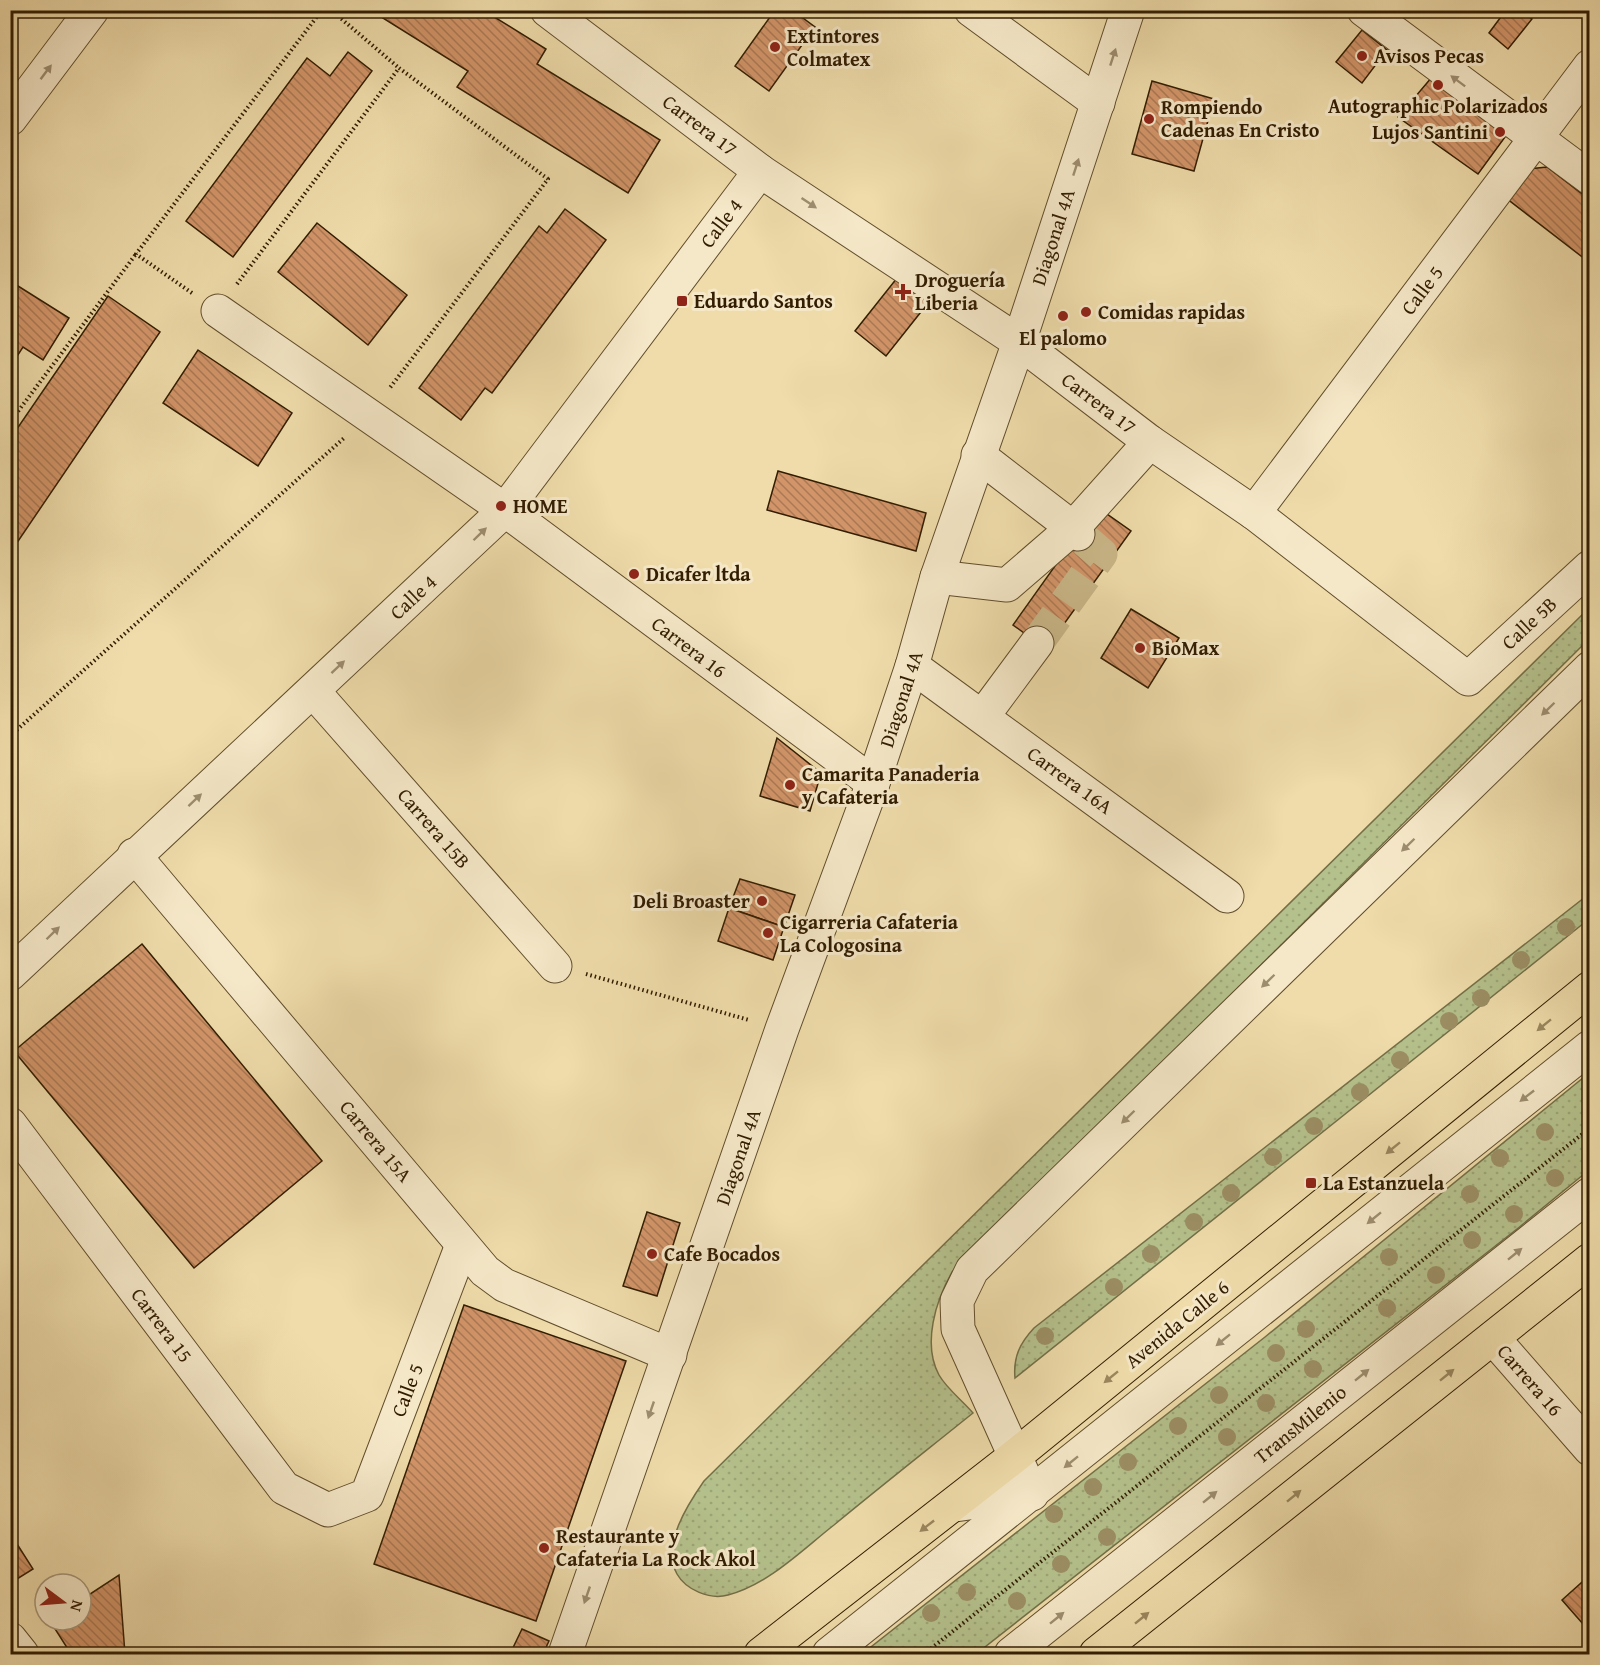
<svg xmlns="http://www.w3.org/2000/svg" width="1600" height="1665" font-family="'Gentium Book Plus',serif">
<defs>
<pattern id="grass-dots" width="8" height="8" patternUnits="userSpaceOnUse" patternTransform="scale(1.5)"><rect width="8" height="8" fill="#b5c18c"/><path d="M2 2h.1M6 6h.1" fill="none" stroke="#9ca577" stroke-width="1.8" stroke-linecap="round"/></pattern>
<pattern id="building-back-hatch" width="6" height="6" patternUnits="userSpaceOnUse" patternTransform="scale(1.5)"><rect width="6" height="6" fill="#d29569"/><path d="M-1 5l2 2M0 0l6 6M5-1l2 2" fill="none" stroke="#ab7954"/></pattern>
</defs>
<rect width="100%" height="100%" fill="#efdcaa"/>
<filter id="stains"><feTurbulence type="fractalNoise" baseFrequency=".00333" numOctaves="4"/><feColorMatrix values="0 0 0 0 .2 0 0 0 0 .09 0 0 0 0 .02 0 0 0 .5 -.17"/></filter>
<radialGradient id="worn" r=".72"><stop offset=".6" stop-color="#630" stop-opacity="0"/><stop offset="1" stop-color="#630" stop-opacity=".3"/></radialGradient>
<g fill="url(#grass-dots)" stroke="#746f47" stroke-width="1.5">
<path d="M1589 608V639L952 1272C936 1300 922 1344 939 1375 947 1389 963 1401 973 1413 927 1450 880 1487 834 1525 802 1550 769 1584 728 1595 710 1600 686 1590 677 1574 661 1545 688 1504 704 1481Z"/>
<path d="M1589 894V919L1015 1378C1013 1357 1020 1343 1034 1328Z"/>
<polygon points="1589,1073 1589,1170 1517,1229 976,1654 862,1654 1265,1337"/>
</g>
<g fill="url(#building-back-hatch)" stroke="#321d02" stroke-width="1.5">
<polygon points="370,10 483,10 546,49 537,64 660,140 628,193 457,87 468,71"/>
<polygon points="775,10 792,10 815,27 769,91 735,66"/>
<polygon points="1506,10 1526,10 1524,13 1532,19 1508,49 1489,33"/>
<polygon points="1362,30 1387,50 1362,83 1336,62"/>
<polygon points="348,52 372,71 233,257 186,221 307,58 330,76"/>
<polygon points="1432,77 1508,133 1478,174 1398,117"/>
<polygon points="1152,81 1214,99 1194,171 1132,154"/>
<polygon points="1547,167 1590,200 1590,263 1506,198 1528,169"/>
<polygon points="565,209 606,240 492,393 485,388 461,420 419,388 539,226 547,233"/>
<polygon points="317,223 407,295 368,345 278,272"/>
<polygon points="897,278 928,303 886,356 855,331"/>
<polygon points="10,281 69,318 43,360 23,347 10,367"/>
<polygon points="108,296 160,332 10,553 10,439"/>
<polygon points="198,350 292,413 258,466 163,403"/>
<polygon points="778,471 926,513 916,551 767,510"/>
<polygon points="1097,507 1131,531 1046,649 1013,625"/>
<polygon points="1131,609 1179,638 1148,688 1101,658"/>
<polygon points="777,738 821,773 810,811 760,796"/>
<polygon points="740,879 795,895 784,927 729,908"/>
<polygon points="729,908 784,927 773,960 718,941"/>
<polygon points="142,944 322,1161 194,1268 14,1051"/>
<polygon points="647,1212 680,1223 657,1296 623,1286"/>
<polygon points="464,1305 626,1361 536,1621 374,1564"/>
<polygon points="10,1533 33,1569 17,1579 10,1570"/>
<polygon points="119,1575 125,1654 71,1654 50,1621 81,1620 81,1600"/>
<polygon points="1590,1575 1590,1632 1562,1600"/>
<polygon points="522,1629 549,1641 543,1654 510,1654"/>
</g>
<g fill="none" stroke-linecap="round" stroke-linejoin="round">
<polyline stroke="#c9b688" stroke-width="33" stroke-dasharray="33 16" stroke-linecap="butt" points="1037,643 1101,554 1078,534"/>
<g stroke="#614d2c" stroke-width="35">
<g id="minor">
<polyline points="547,10 760,171 1019,342 1150,442 1254,513 1468,679 1590,567"/>
<polyline points="971,10 1098,103"/>
<polyline points="1364,10 1590,178"/>
<polyline points="10,119 92,10"/>
<polyline points="218,311 505,510 873,783"/>
<polyline points="978,455 1073,528 1150,442"/>
<polyline points="1254,513 1590,66"/>
<polyline points="937,577 1007,585 1073,528 1078,534"/>
<polyline points="912,666 1227,896"/>
<polyline points="313,691 555,966"/>
<polyline points="983,716 1037,643"/>
<polyline points="134,855 485,1271 504,1285 670,1355"/>
<polyline points="10,974 505,510 760,171"/>
<polyline points="10,1124 284,1488 328,1510 367,1495 462,1245"/>
<polyline points="1493,1338 1590,1449"/>
<polyline points="955,1505 1032,1494 958,1329 957,1301 972,1270 1590,668"/>
<polyline points="10,1639 22,1654"/>
<polyline points="565,1654 782,1029 873,783 912,666 937,577 1019,342 1128,10"/>
<polyline points="829,1654 1590,1047"/>
<polyline points="1011,1654 1590,1194"/>
</g>
</g>
<g stroke="#321d02" stroke-width="35">
<g id="major">
<polyline points="761,1654 1015,1456 1590,988"/>
<polyline points="1096,1654 1590,1260"/>
</g>
</g>
<g stroke="#321d02" stroke-width="4" stroke-dasharray="1.5 3" stroke-linecap="butt">
<polyline points="331,10 399,68"/>
<polyline points="237,284 399,68 548,179 389,389"/>
<polyline points="192,293 136,254 322,10"/>
<polyline points="10,422 136,254"/>
<polyline points="10,736 344,438"/>
<polyline points="586,974 749,1020"/>
<polyline points="924,1654 1590,1128"/>
</g>
<use href="#minor" stroke="#f5e8c8" stroke-width="33"/>
<use href="#major" stroke="#efdcaa" stroke-width="33"/>
</g>
<g fill="#9c8e64">
<circle cx="1566" cy="927" r="9"/>
<circle cx="1521" cy="960" r="9"/>
<circle cx="1481" cy="998" r="9"/>
<circle cx="1449" cy="1021" r="9"/>
<circle cx="1400" cy="1060" r="9"/>
<circle cx="1360" cy="1092" r="9"/>
<circle cx="1314" cy="1126" r="9"/>
<circle cx="1545" cy="1132" r="9"/>
<circle cx="1273" cy="1157" r="9"/>
<circle cx="1500" cy="1158" r="9"/>
<circle cx="1555" cy="1178" r="9"/>
<circle cx="1231" cy="1193" r="9"/>
<circle cx="1470" cy="1194" r="9"/>
<circle cx="1514" cy="1214" r="9"/>
<circle cx="1194" cy="1222" r="9"/>
<circle cx="1472" cy="1240" r="9"/>
<circle cx="1151" cy="1254" r="9"/>
<circle cx="1389" cy="1257" r="9"/>
<circle cx="1436" cy="1275" r="9"/>
<circle cx="1114" cy="1287" r="9"/>
<circle cx="1387" cy="1308" r="9"/>
<circle cx="1306" cy="1329" r="9"/>
<circle cx="1045" cy="1336" r="9"/>
<circle cx="1276" cy="1353" r="9"/>
<circle cx="1313" cy="1369" r="9"/>
<circle cx="1219" cy="1395" r="9"/>
<circle cx="1266" cy="1403" r="9"/>
<circle cx="1178" cy="1426" r="9"/>
<circle cx="1227" cy="1437" r="9"/>
<circle cx="1128" cy="1462" r="9"/>
<circle cx="1093" cy="1487" r="9"/>
<circle cx="1054" cy="1514" r="9"/>
<circle cx="1107" cy="1537" r="9"/>
<circle cx="1061" cy="1564" r="9"/>
<circle cx="967" cy="1592" r="9"/>
<circle cx="1017" cy="1601" r="9"/>
<circle cx="931" cy="1613" r="9"/>
</g>
<defs><path id="oneway-solid" d="M-6-.8H1V-3.2L6.5 0L1 3.2V.8H-6Z" transform="scale(1.5)"/></defs>
<g fill="#9d8d6f">
<use href="#oneway-solid" transform="translate(1113 57) rotate(-72)"/>
<use href="#oneway-solid" transform="translate(46 72) rotate(-53)"/>
<use href="#oneway-solid" transform="translate(1458 81) rotate(-143)"/>
<use href="#oneway-solid" transform="translate(1076 167) rotate(-72)"/>
<use href="#oneway-solid" transform="translate(809 203) rotate(34)"/>
<use href="#oneway-solid" transform="translate(480 534) rotate(-44)"/>
<use href="#oneway-solid" transform="translate(338 667) rotate(-43)"/>
<use href="#oneway-solid" transform="translate(1548 709) rotate(136)"/>
<use href="#oneway-solid" transform="translate(195 800) rotate(-43)"/>
<use href="#oneway-solid" transform="translate(1408 845) rotate(136)"/>
<use href="#oneway-solid" transform="translate(53 933) rotate(-44)"/>
<use href="#oneway-solid" transform="translate(1268 981) rotate(136)"/>
<use href="#oneway-solid" transform="translate(1527 1096) rotate(142)"/>
<use href="#oneway-solid" transform="translate(1128 1117) rotate(136)"/>
<use href="#oneway-solid" transform="translate(1374 1218) rotate(141)"/>
<use href="#oneway-solid" transform="translate(1515 1254) rotate(-39)"/>
<use href="#oneway-solid" transform="translate(1223 1340) rotate(141)"/>
<use href="#oneway-solid" transform="translate(1362 1375) rotate(-39)"/>
<use href="#oneway-solid" transform="translate(651 1410) rotate(109)"/>
<use href="#oneway-solid" transform="translate(1071 1462) rotate(141)"/>
<use href="#oneway-solid" transform="translate(1210 1497) rotate(-39)"/>
<use href="#oneway-solid" transform="translate(587 1595) rotate(109)"/>
<use href="#oneway-solid" transform="translate(1057 1618) rotate(-39)"/>
</g>
<g fill="#9a865e">
<use href="#oneway-solid" transform="translate(1544 1025) rotate(141)"/>
<use href="#oneway-solid" transform="translate(1393 1148) rotate(141)"/>
<use href="#oneway-solid" transform="translate(1447 1375) rotate(-39)"/>
<use href="#oneway-solid" transform="translate(1111 1377) rotate(141)"/>
<use href="#oneway-solid" transform="translate(1294 1496) rotate(-39)"/>
<use href="#oneway-solid" transform="translate(927 1526) rotate(142)"/>
<use href="#oneway-solid" transform="translate(1142 1618) rotate(-39)"/>
</g>
<g fill="#8f2418" stroke="#f5e8c8" stroke-width="2">
<circle cx="775" cy="47" r="6"/>
<circle cx="1362" cy="56" r="6"/>
<circle cx="1438" cy="85" r="6"/>
<circle cx="1149" cy="119" r="6"/>
<circle cx="1500" cy="132" r="6"/>
<path d="M900 283h6v6h6v6h-6v6h-6v-6h-6v-6h6z"/>
<rect x="676" y="295" width="12" height="12" rx="3"/>
<circle cx="1086" cy="312" r="6"/>
<circle cx="1063" cy="316" r="6"/>
<circle cx="501" cy="506" r="6"/>
<circle cx="634" cy="574" r="6"/>
<circle cx="1140" cy="648" r="6"/>
<circle cx="790" cy="785" r="6"/>
<circle cx="762" cy="901" r="6"/>
<circle cx="768" cy="933" r="6"/>
<rect x="1305" y="1177" width="12" height="12" rx="3"/>
<circle cx="652" cy="1254" r="6"/>
<circle cx="544" cy="1548" r="6"/>
</g>
<g text-anchor="middle" stroke-width="6" stroke-linejoin="round" paint-order="stroke">
<g font-size="20" font-weight="bold" fill="#321d02" stroke="#f5e8c8" text-anchor="start">
<text x="787" y="43">Extintores<tspan x="787" dy="23">Colmatex</tspan></text>
<text x="1374" y="63">Avisos Pecas</text>
<text x="1438" y="113" text-anchor="middle">Autographic Polarizados</text>
<text x="1161" y="114">Rompiendo<tspan x="1161" dy="23">Cadenas En Cristo</tspan></text>
<text x="1488" y="139" text-anchor="end">Lujos Santini</text>
<text x="915" y="287">Droguería<tspan x="915" dy="23">Liberia</tspan></text>
<text x="694" y="308">Eduardo Santos</text>
<text x="1098" y="319">Comidas rapidas</text>
<text x="1063" y="345" text-anchor="middle">El palomo</text>
<text x="513" y="513">HOME</text>
<text x="646" y="581">Dicafer ltda</text>
<text x="1152" y="655">BioMax</text>
<text x="802" y="781">Camarita Panaderia<tspan x="802" dy="23">y Cafateria</tspan></text>
<text x="750" y="908" text-anchor="end">Deli Broaster</text>
<text x="780" y="929">Cigarreria Cafateria<tspan x="780" dy="23">La Cologosina</tspan></text>
<text x="1323" y="1190">La Estanzuela</text>
<text x="664" y="1261">Cafe Bocados</text>
<text x="556" y="1543">Restaurante y<tspan x="556" dy="23">Cafateria La Rock Akol</tspan></text>
</g>
<g font-size="20" fill="#321d02" stroke="#f5e8c8">
<text transform="translate(700 125) rotate(37)" y="7">Carrera 17</text>
<text transform="translate(721 223) rotate(-53)" y="7">Calle 4</text>
<text transform="translate(1053 237) rotate(-72)" y="7">Diagonal 4A</text>
<text transform="translate(1422 290) rotate(-53)" y="7">Calle 5</text>
<text transform="translate(1099 403) rotate(37)" y="7">Carrera 17</text>
<text transform="translate(413 597) rotate(-43)" y="7">Calle 4</text>
<text transform="translate(1529 623) rotate(-43)" y="7">Calle 5B</text>
<text transform="translate(689 647) rotate(37)" y="7">Carrera 16</text>
<text transform="translate(901 699) rotate(-72)" y="7">Diagonal 4A</text>
<text transform="translate(1070 780) rotate(36)" y="7">Carrera 16A</text>
<text transform="translate(434 828) rotate(49)" y="7">Carrera 15B</text>
<text transform="translate(376 1141) rotate(50)" y="7">Carrera 15A</text>
<text transform="translate(738 1157) rotate(-71)" y="7">Diagonal 4A</text>
<text transform="translate(1177 1324) rotate(-39)" y="7">Avenida Calle 6</text>
<text transform="translate(162 1325) rotate(53)" y="7">Carrera 15</text>
<text transform="translate(1530 1380) rotate(49)" y="7">Carrera 16</text>
<text transform="translate(407 1390) rotate(-69)" y="7">Calle 5</text>
<text transform="translate(1300 1424) rotate(-39)" y="7">TransMilenio</text>
</g>
</g>
<rect width="1600" height="1665" fill="none" stroke="#efdcaa" stroke-width="36"/>
<rect x="12" y="12" width="1576" height="1641" fill="none" stroke="#321d02" stroke-width="3"/>
<rect x="18" y="18" width="1564" height="1629" fill="none" stroke="#321d02" stroke-width="1.5"/>
<g transform="translate(63 1602) rotate(106)"><circle r="28" fill="#f5e8c8" stroke="#a79779" stroke-width="1.5"/>
<path d="M0-4.5L10 22L0 15L-10 22Z" fill="#8f2418"/>
<text y="-9" font-size="16" font-weight="bold" text-anchor="middle" fill="#321d02">N</text>
</g>
<rect width="100%" height="100%" filter="url(#stains)"/>
<rect width="100%" height="100%" fill="url(#worn)"/>
</svg>
